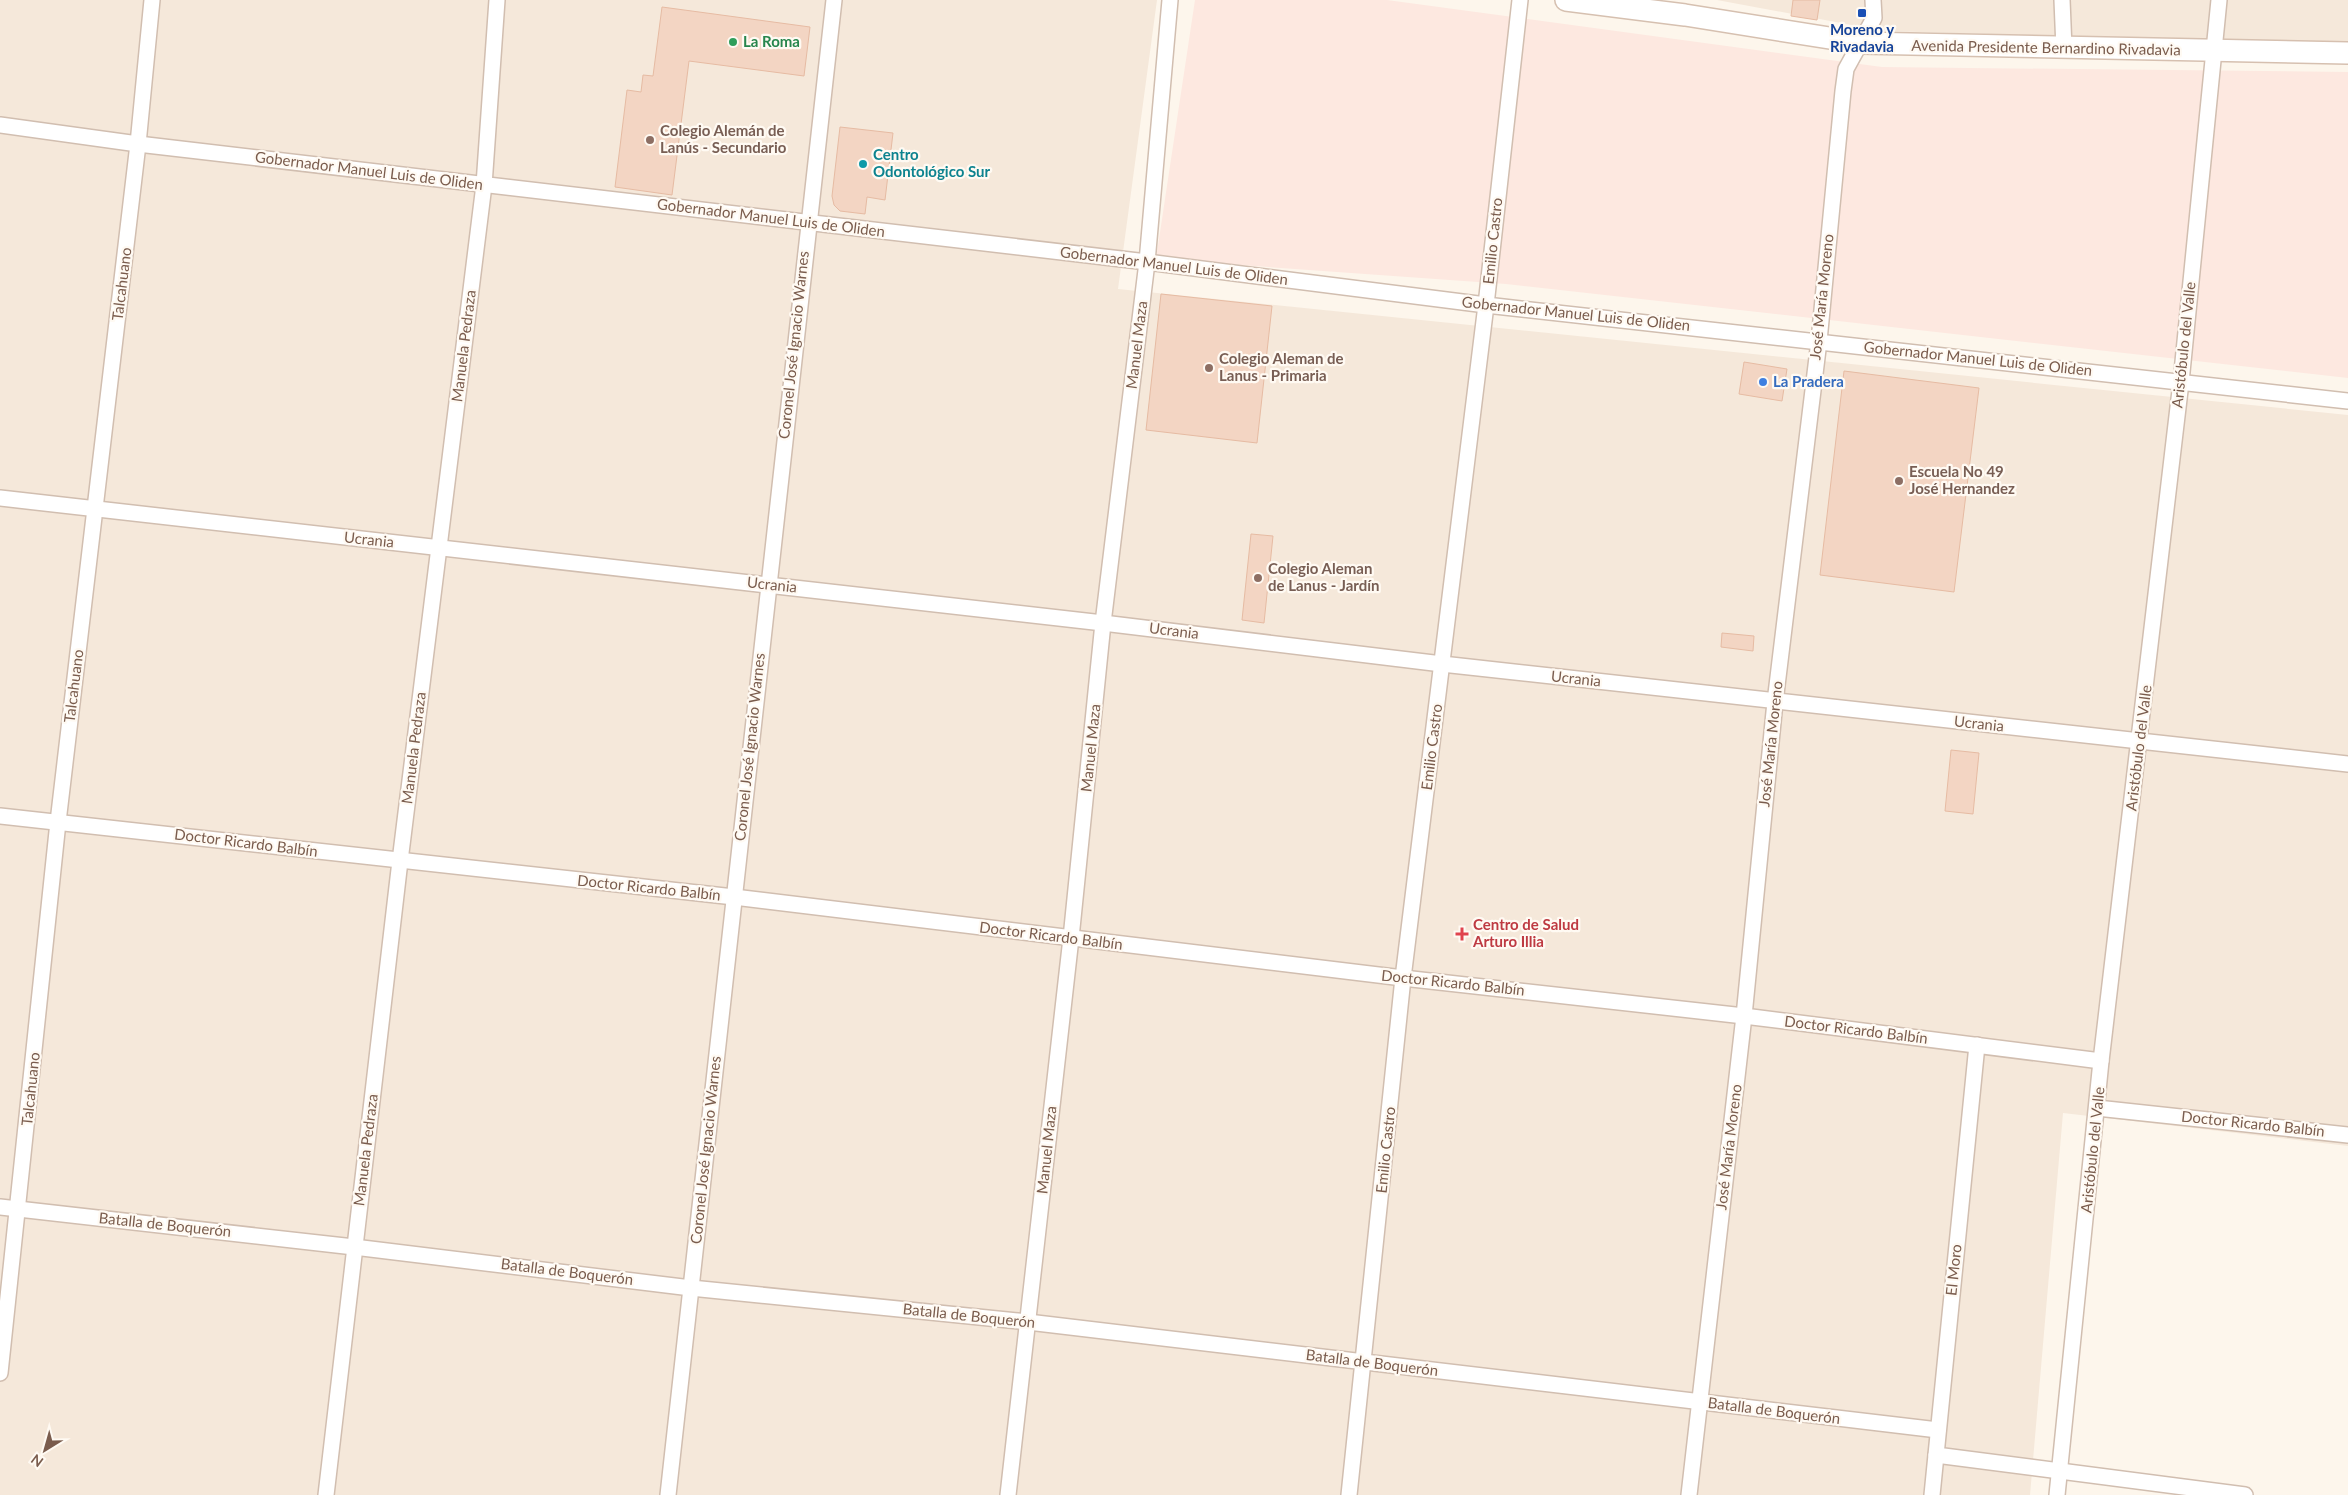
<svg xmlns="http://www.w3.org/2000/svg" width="2348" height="1495" font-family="Lato,sans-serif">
<rect width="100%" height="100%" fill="#fdf6ec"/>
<g fill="#f5e8da">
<polygon points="0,0 1157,0 1118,289 2348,415 2348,1146 2063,1113 2030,1495 0,1495"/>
<polygon points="1717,0 2348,0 2348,44 1884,31"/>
</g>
<polygon fill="#fde8e0" points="1195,0 1387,0 1882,67 2348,72 2348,378 1506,284 1156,259"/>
<g fill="#f3d5c3" stroke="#e6bba3">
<polygon points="1793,0 1820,0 1817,20 1791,16"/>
<polygon points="662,7 810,27 804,76 689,61 672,195 615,187 627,90 641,92 643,75 653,76"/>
<polygon points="840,127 893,133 885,200 867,197 865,214 840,211 834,205 832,196"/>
<polygon points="1161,294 1272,306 1257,443 1146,430"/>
<polygon points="1744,362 1787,369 1782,401 1739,394"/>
<polygon points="1844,371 1979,388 1954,592 1820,575"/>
<polygon points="1251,534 1273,536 1264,623 1242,620"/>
<polygon points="1722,633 1754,636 1753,651 1721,647"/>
<polygon points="1951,750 1979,753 1973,814 1945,811"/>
</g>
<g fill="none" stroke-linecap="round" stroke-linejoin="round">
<g stroke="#d1beb0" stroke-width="18">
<g id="street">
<polyline points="2062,0 2064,49"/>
<polyline points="0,125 138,144 1147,262 1486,305 2348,401"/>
<polyline points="0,498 1103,623 1442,664 2348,764"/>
<polyline points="0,816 734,897 1403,978 1744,1016 2101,1061"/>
<polyline points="2097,1108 2348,1135"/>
<polyline points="0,1207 354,1247 691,1288 1028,1322 1938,1430"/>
<polyline points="0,1373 58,822 138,144 152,0"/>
<polyline points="1936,1455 2245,1495"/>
<polyline points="326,1495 400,861 484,185 497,0"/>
<polyline points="668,1495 834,0"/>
<polyline points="1008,1495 1071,938 1103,623 1147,262 1170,0"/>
<polyline points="1349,1495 1403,978 1486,305 1520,0"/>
<polyline points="1689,1495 1744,1016 1775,702 1819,341 1843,91 1846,69 1874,18 1873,0"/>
<polyline points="1932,1495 1977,1045"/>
<polyline points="2057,1495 2101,1061 2181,382 2219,0"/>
</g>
</g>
<g stroke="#d6c0b0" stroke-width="24">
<polyline id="secondary" points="1566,0 1685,15 1861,43 2348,53"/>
</g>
<use href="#street" stroke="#fff" stroke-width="15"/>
<use href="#secondary" stroke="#fff" stroke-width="21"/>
</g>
<rect fill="#1a4fb4" stroke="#fffaf3" stroke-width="2" x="1857" y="8" width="10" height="10" rx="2.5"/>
<circle fill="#2e9e5b" stroke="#fffaf3" stroke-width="2" cx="733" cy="42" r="5"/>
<g fill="#8d6e63" stroke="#fffaf3" stroke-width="2">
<circle cx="650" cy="140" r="5"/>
<circle cx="1209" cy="368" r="5"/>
<circle cx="1899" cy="481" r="5"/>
<circle cx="1258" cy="578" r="5"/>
</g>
<circle fill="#0f9aa8" stroke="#fffaf3" stroke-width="2" cx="863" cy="164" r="5"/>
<circle fill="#3f7fe0" stroke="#fffaf3" stroke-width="2" cx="1763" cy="382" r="5"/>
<path fill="#e0444e" stroke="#fffaf3" stroke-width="2" d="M1459.5 926.5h5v5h5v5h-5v5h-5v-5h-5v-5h5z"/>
<g text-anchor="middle" stroke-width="4.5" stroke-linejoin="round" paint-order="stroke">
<g font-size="15" font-weight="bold" fill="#164399" stroke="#fffaf3">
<text x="1862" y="35">Moreno y<tspan x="1862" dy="17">Rivadavia</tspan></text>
</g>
<g font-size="15" font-weight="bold" fill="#27864d" stroke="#fffaf3" text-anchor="start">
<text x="743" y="47">La Roma</text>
</g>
<g font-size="15" fill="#7a5c4d" stroke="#fffaf3">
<text transform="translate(2046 48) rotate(1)" y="5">Avenida Presidente Bernardino Rivadavia</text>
<text transform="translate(369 171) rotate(7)" y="5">Gobernador Manuel Luis de Oliden</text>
<text transform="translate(771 218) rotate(7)" y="5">Gobernador Manuel Luis de Oliden</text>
<text transform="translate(1493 241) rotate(-84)" y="5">Emilio Castro</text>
<text transform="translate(1174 266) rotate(7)" y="5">Gobernador Manuel Luis de Oliden</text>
<text transform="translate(122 284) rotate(-83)" y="5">Talcahuano</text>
<text transform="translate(1822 297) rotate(-84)" y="5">José María Moreno</text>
<text transform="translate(1576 314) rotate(6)" y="5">Gobernador Manuel Luis de Oliden</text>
<text transform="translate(794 345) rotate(-84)" y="5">Coronel José Ignacio Warnes</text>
<text transform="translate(1137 345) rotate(-83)" y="5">Manuel Maza</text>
<text transform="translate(2184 345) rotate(-84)" y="5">Aristóbulo del Valle</text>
<text transform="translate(464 346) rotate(-83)" y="5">Manuela Pedraza</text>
<text transform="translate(1978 359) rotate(6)" y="5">Gobernador Manuel Luis de Oliden</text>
<text transform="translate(369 540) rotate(6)" y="5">Ucrania</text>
<text transform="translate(772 585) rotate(6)" y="5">Ucrania</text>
<text transform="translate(1174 631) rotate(7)" y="5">Ucrania</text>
<text transform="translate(1576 679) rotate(6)" y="5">Ucrania</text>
<text transform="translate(74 686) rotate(-83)" y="5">Talcahuano</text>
<text transform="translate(1979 724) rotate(6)" y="5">Ucrania</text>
<text transform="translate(1771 744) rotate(-84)" y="5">José María Moreno</text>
<text transform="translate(750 747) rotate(-84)" y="5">Coronel José Ignacio Warnes</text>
<text transform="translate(1432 747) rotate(-83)" y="5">Emilio Castro</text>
<text transform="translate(414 748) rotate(-83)" y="5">Manuela Pedraza</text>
<text transform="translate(1091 748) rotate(-84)" y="5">Manuel Maza</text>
<text transform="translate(2139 748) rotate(-83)" y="5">Aristóbulo del Valle</text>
<text transform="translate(246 843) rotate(7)" y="5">Doctor Ricardo Balbín</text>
<text transform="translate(649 888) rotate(6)" y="5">Doctor Ricardo Balbín</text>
<text transform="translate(1051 936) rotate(7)" y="5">Doctor Ricardo Balbín</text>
<text transform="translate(1453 983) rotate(6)" y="5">Doctor Ricardo Balbín</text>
<text transform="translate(1856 1030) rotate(7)" y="5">Doctor Ricardo Balbín</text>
<text transform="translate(31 1089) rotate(-84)" y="5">Talcahuano</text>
<text transform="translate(2253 1124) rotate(6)" y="5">Doctor Ricardo Balbín</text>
<text transform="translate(1729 1147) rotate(-83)" y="5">José María Moreno</text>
<text transform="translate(366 1150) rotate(-83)" y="5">Manuela Pedraza</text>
<text transform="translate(706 1150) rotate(-84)" y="5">Coronel José Ignacio Warnes</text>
<text transform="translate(1047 1150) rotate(-84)" y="5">Manuel Maza</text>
<text transform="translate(1386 1150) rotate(-84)" y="5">Emilio Castro</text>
<text transform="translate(2093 1150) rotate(-84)" y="5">Aristóbulo del Valle</text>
<text transform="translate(165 1225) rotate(6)" y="5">Batalla de Boquerón</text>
<text transform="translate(1954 1270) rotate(-84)" y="5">El Moro</text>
<text transform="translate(567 1272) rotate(7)" y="5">Batalla de Boquerón</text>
<text transform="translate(969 1316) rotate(6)" y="5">Batalla de Boquerón</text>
<text transform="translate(1372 1363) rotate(7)" y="5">Batalla de Boquerón</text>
<text transform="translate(1774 1411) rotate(7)" y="5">Batalla de Boquerón</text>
</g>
<g font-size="15" font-weight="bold" fill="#785e54" stroke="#fffaf3" text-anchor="start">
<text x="660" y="136">Colegio Alemán de<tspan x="660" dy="17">Lanús - Secundario</tspan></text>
<text x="1219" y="364">Colegio Aleman de<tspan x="1219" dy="17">Lanus - Primaria</tspan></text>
<text x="1909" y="477">Escuela No 49<tspan x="1909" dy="17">José Hernandez</tspan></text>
<text x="1268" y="574">Colegio Aleman<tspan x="1268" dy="17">de Lanus - Jardín</tspan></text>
</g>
<g font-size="15" font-weight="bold" fill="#0d838f" stroke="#fffaf3" text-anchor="start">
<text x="873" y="160">Centro<tspan x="873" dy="17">Odontológico Sur</tspan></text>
</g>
<g font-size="15" font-weight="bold" fill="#366cbe" stroke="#fffaf3" text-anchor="start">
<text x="1773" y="387">La Pradera</text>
</g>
<g font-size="15" font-weight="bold" fill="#be3a42" stroke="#fffaf3" text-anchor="start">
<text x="1473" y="930">Centro de Salud<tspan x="1473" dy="17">Arturo Illia</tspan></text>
</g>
</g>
<g transform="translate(45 1450) rotate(217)" stroke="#fffaf3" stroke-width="4" paint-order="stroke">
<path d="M0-4L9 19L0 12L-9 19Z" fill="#7a5c4d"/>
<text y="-8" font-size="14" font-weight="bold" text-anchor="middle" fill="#7a5c4d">N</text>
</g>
</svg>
